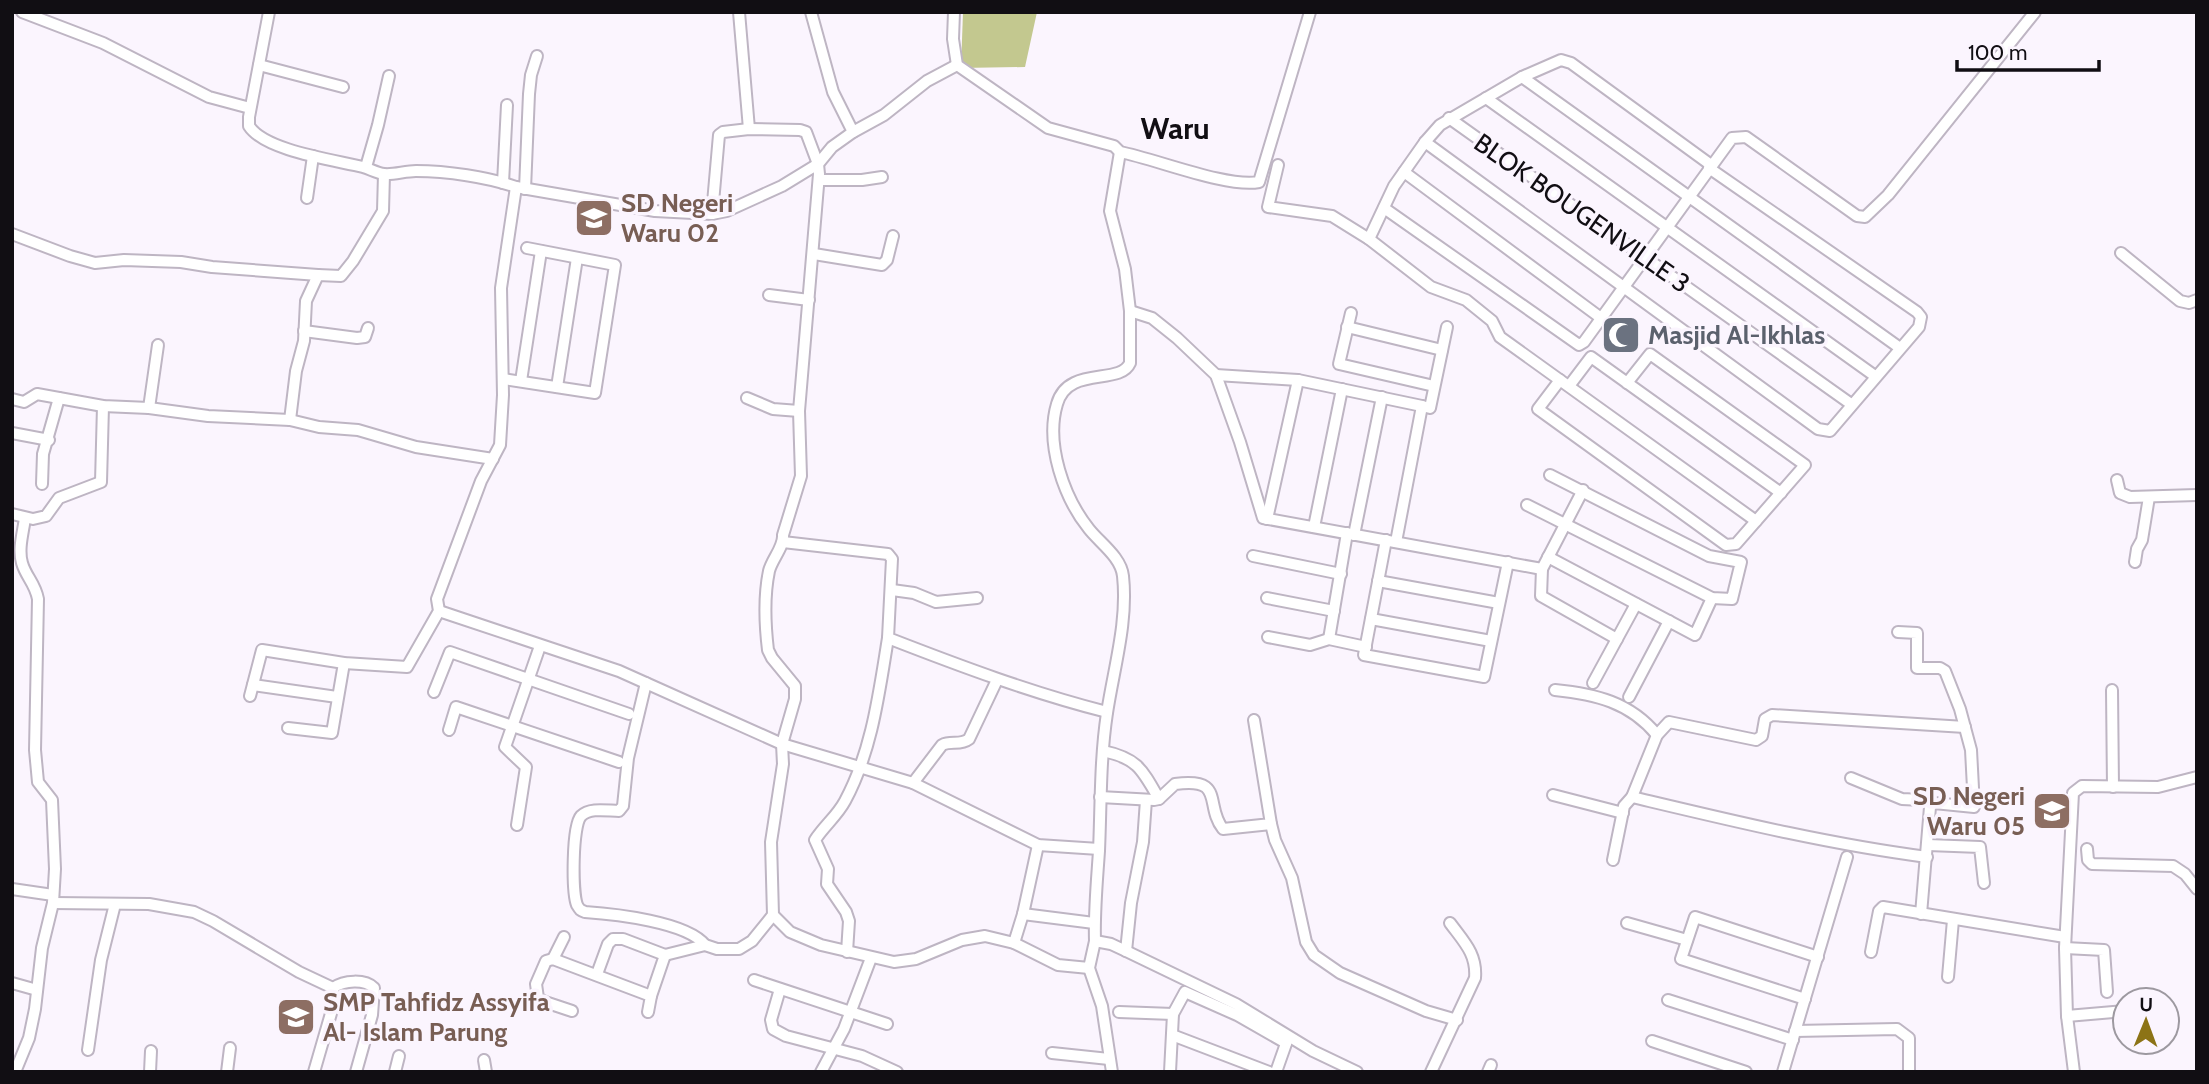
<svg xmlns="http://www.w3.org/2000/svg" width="2209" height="1084" font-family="Cabin,sans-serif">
<rect width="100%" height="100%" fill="#fbf5fe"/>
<polygon fill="#c3c88f" points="963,12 1037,12 1025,67 961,68"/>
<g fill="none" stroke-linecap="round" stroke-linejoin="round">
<g stroke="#beb5c3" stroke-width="14">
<g id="street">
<polyline points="22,12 103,43 209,97 250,108"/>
<path d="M269 12 249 117V126C265 151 335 160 363 167 370 169 377 173 384 174 394 175 405 171 416 171 446 171 488 177 516 187L655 211 712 214 727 211 782 186 818 164 832 147 853 132 884 115 927 81 957 65"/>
<polyline points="739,12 749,129"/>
<polyline points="811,12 833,92 853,132"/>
<path d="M954 12 953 39 957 65 1048 128 1114 146 1120 152C1156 159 1227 188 1259 182L1310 12"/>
<polyline points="259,65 343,87"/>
<polyline points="1522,77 1900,348"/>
<polyline points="1486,98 1875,376"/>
<polyline points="1449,118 1851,404"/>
<polyline points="1425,142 1818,429 1830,431 1919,327 1921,317 1917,312 1709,168"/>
<polyline points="1278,165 1268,207 1332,216 1369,239 1431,287 1466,300 1492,321 1500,337 1756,521"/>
<polyline points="366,167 378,125 389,76"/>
<polyline points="1404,172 1601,318"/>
<polyline points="819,180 862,180 882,177"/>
<polyline points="503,183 507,105"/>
<polyline points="525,189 529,94 531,75 537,56"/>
<polyline points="307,198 313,156"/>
<polyline points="1384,208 1579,345 1584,342 1732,138 1746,137 1857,216 1865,217 1888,195 2035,12"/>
<path d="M712 214 719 135 723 132 749 129 800 130 806 132 818 164 819 174 799 411 801 476 783 535C784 547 772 559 769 571 764 595 765 625 768 650L772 658 795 686V699L782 744 783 764 771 842 773 915 790 932 821 945 894 962 916 959 962 940 985 936 1014 943 1058 965 1089 968"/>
<polyline points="12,234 70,256 95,263 124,260 181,262 212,267 318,275"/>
<polyline points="1369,239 1394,186 1425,142 1440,125 1522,77 1561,60 1571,63 1711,165"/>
<polyline points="2121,253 2180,301 2189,303 2197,300"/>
<polyline points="814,254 882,265 887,260 893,236"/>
<polyline points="769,295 809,300"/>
<polyline points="1130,311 1152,318 1177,338 1216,375 1240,442 1263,518 1542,569 1583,490"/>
<polyline points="1351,313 1339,364 1434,386"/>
<polyline points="1347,327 1442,350"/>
<polyline points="304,331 357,338 365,337 368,328"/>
<polyline points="1216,375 1298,380 1422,406 1396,542"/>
<polyline points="503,379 595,393 615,265 527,248"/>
<polyline points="1560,380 1538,409 1726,545 1736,544 1805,465 1650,354 1627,383"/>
<polyline points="521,381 541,251"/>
<polyline points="1569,386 1591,357 1781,493"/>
<polyline points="557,387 577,258"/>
<polyline points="747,398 773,409 799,411"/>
<polyline points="12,399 24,402 37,394 103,406 149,408 208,416 290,420 319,427 358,430 416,447 493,459"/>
<polyline points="1422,406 1430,408 1447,327"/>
<polyline points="149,408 158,345"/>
<polyline points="290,420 296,371 304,341 306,301 318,275 341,276 353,261 383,211 384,174"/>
<polyline points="12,433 49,440"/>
<polyline points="2117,480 2120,493 2130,497 2197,495"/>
<polyline points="42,484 43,454 59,398"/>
<polyline points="1527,505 1712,598 1732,599 1741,562 1709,556 1550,475"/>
<polyline points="12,514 33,519 46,516 59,498 101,482 103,406"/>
<polyline points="1267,519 1298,380"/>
<polyline points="1314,527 1342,389"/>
<polyline points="1354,535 1382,397"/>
<polyline points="1386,540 1364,655 1484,677 1508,562"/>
<path d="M783 542 888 554 892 559 888 638C960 666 1032 693 1107 712"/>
<polyline points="1253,556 1341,574"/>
<polyline points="1548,557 1695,635 1712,598"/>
<polyline points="2135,562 2137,549 2142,540 2149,497"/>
<polyline points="1542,569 1541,596 1617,639"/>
<polyline points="1378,581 1499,603"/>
<polyline points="892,590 914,593 936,602 977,598"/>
<polyline points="1267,598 1334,611"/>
<polyline points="439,611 619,671 782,744 913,783 1038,845 1099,849"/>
<polyline points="1371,619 1491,641"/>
<polyline points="1898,632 1917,633 1917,668 1940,668 1945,671 1960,709 1971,750 1974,807 1934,803 1930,807 1921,914"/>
<polyline points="1268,637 1310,645 1329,639 1366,647"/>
<polyline points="1329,639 1347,533"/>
<path d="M646 683 628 758 623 806 619 811C608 811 590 807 581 816 572 826 572 892 577 905 580 910 580 910 585 912 615 914 687 922 705 945"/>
<polyline points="1593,683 1636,604"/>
<polyline points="253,685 337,697"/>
<path d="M1555 690C1595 694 1630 702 1657 735"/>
<polyline points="2112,690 2113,787"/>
<polyline points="434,692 450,652 629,714"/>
<polyline points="250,696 262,650 344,663 407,667 439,611 437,599 481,481 500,445 503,395 501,288 516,187"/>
<polyline points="1629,697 1669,621"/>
<polyline points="288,728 332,733 344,663"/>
<polyline points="449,730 456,707 619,762"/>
<path d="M1103 751C1137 758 1142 769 1159 799"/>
<polyline points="1851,778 1902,799 1923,800 1932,804"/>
<path d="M913 783 942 745C951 740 960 746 969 739L997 680"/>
<polyline points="1553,795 1623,813"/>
<path d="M1100 797 1154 800 1159 799 1175 784C1226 777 1204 805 1223 829L1271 824 1254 720"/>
<path d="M1632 797C1729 820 1827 844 1927 857"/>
<polyline points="1271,824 1275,840 1292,878 1306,942 1314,955 1340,973 1426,1011 1457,1020"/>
<polyline points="517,825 526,767 505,747 540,646"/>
<polyline points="1928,845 1980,847 1984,883"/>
<polyline points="2087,849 2088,860 2092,864 2173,866 2185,874 2197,889"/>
<polyline points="1613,860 1624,806 1632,797 1657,735 1669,722 1756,740 1762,736 1765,719 1772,715 1965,727"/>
<polyline points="12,889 53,895"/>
<polyline points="53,903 149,904 194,912 213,921 299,972 333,988"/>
<polyline points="1023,914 1094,923"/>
<polyline points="1627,923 1687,940"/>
<polyline points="1095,941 1111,944 1126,951 1236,1004 1313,1051 1357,1072"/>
<polyline points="1014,943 1023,914 1038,845"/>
<polyline points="2065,948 2104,950 2107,992"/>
<polyline points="1126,951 1131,903 1143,842 1146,800"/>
<path d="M847 952 849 921 846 912 827 884 828 869 815 840C824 826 837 816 845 801 872 751 879 693 888 638"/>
<polyline points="1871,952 1879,911 1883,907 2065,937"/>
<polyline points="665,955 705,945 717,949 739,949 752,941 773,915"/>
<polyline points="553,959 564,937"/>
<polyline points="597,974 608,944 613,939 623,939 665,955 651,996"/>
<polyline points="1948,977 1953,920"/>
<polyline points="754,980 887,1024"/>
<polyline points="12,983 37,990"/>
<path d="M333 988C344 980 365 979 374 988L372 1015 356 1072"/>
<polyline points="780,989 771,1020 773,1029 786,1036 862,1056 897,1072"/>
<polyline points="1805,999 1681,959 1695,917 1818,957"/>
<polyline points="1668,1000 1793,1040"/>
<polyline points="572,1011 545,1002 538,998 536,984 546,961 553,959 651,996 648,1012"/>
<polyline points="1119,1012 1173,1014"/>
<polyline points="2067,1016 2125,1011"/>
<polyline points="1795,1031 1897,1029 1909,1038 1909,1072"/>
<polyline points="1172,1035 1269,1072"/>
<polyline points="1652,1041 1746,1072"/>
<polyline points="88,1050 101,960 115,904"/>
<polyline points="1052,1053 1109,1059"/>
<polyline points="484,1060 486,1072"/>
<path d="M15 1072 29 1038 35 1009 42 948 53 903 55 869 52 800 38 782 35 750 38 599C35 583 26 577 22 563 18 549 23 533 25 518"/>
<polyline points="150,1072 151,1051"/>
<polyline points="227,1072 230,1048"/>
<polyline points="314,1072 334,1003 333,988"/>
<polyline points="395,1072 399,1056"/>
<polyline points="821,1072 844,1029 871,958"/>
<path d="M1112 1072 1102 1006 1089 968 1095 941C1094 911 1097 881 1099 851 1101 805 1100 759 1107 713 1114 667 1128 622 1123 576 1121 557 1100 543 1089 529 1064 498 1045 444 1057 404 1068 365 1120 386 1130 363V311L1125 269 1110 211 1120 152"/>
<polyline points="1170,1072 1173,1014 1185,992 1237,1015 1286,1043"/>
<polyline points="1276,1072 1288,1038"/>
<path d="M1431 1072 1475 978C1477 954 1464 942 1450 923"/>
<polyline points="1488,1072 1491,1065"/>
<polyline points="1783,1072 1847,857"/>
<polyline points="2074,1072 2067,1016 2065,948 2073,793 2082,786 2158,787 2197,777"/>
</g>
</g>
<use href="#street" stroke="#fff" stroke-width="10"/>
</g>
<defs>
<g id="school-square" transform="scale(2.0125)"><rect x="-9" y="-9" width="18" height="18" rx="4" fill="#8d6e63" stroke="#fbf5fe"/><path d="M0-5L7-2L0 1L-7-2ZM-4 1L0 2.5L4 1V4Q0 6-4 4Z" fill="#fff"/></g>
<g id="mosque-square" transform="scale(2.0125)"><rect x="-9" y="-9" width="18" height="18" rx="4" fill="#6b7280" stroke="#fbf5fe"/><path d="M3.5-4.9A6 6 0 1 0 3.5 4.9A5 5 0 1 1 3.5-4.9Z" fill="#fff"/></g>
</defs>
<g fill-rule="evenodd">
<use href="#school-square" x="594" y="218"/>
<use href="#mosque-square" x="1621" y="335"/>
<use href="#school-square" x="2052" y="811"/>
<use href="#school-square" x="296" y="1017"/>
</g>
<g text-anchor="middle" stroke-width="7" stroke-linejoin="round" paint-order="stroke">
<g font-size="26" font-weight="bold" fill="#785e54" stroke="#fbf5fe" text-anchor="start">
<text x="621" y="212">SD Negeri<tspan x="621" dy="30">Waru 02</tspan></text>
<text x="2025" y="805" text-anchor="end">SD Negeri<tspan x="2025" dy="30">Waru 05</tspan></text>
<text x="323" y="1011">SMP Tahfidz Assyifa<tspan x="323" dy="30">Al- Islam Parung</tspan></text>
</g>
<g font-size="26" fill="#110e13" stroke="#fbf5fe">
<text transform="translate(1582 213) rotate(35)" y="9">BLOK BOUGENVILLE 3</text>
</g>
<g font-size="26" font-weight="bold" fill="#5b616d" stroke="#fbf5fe" text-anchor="start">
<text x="1648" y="344">Masjid Al-Ikhlas</text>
</g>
<g font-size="30" font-weight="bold" fill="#110e13" stroke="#fbf5fe">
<text x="1175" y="139">Waru</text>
</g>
</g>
<rect width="2209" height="1084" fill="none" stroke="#110e13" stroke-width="28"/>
<g transform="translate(2146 1021) rotate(1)"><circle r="33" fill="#fbf5fe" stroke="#9d99a0" stroke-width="2"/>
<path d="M0-5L12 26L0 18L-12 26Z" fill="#8c7316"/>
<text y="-10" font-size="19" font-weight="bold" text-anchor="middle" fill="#110e13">U</text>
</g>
<path d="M1957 60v10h142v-10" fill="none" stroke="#110e13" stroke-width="3.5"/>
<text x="1968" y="60" font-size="21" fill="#110e13" stroke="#fbf5fe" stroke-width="5" paint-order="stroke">100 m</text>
</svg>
